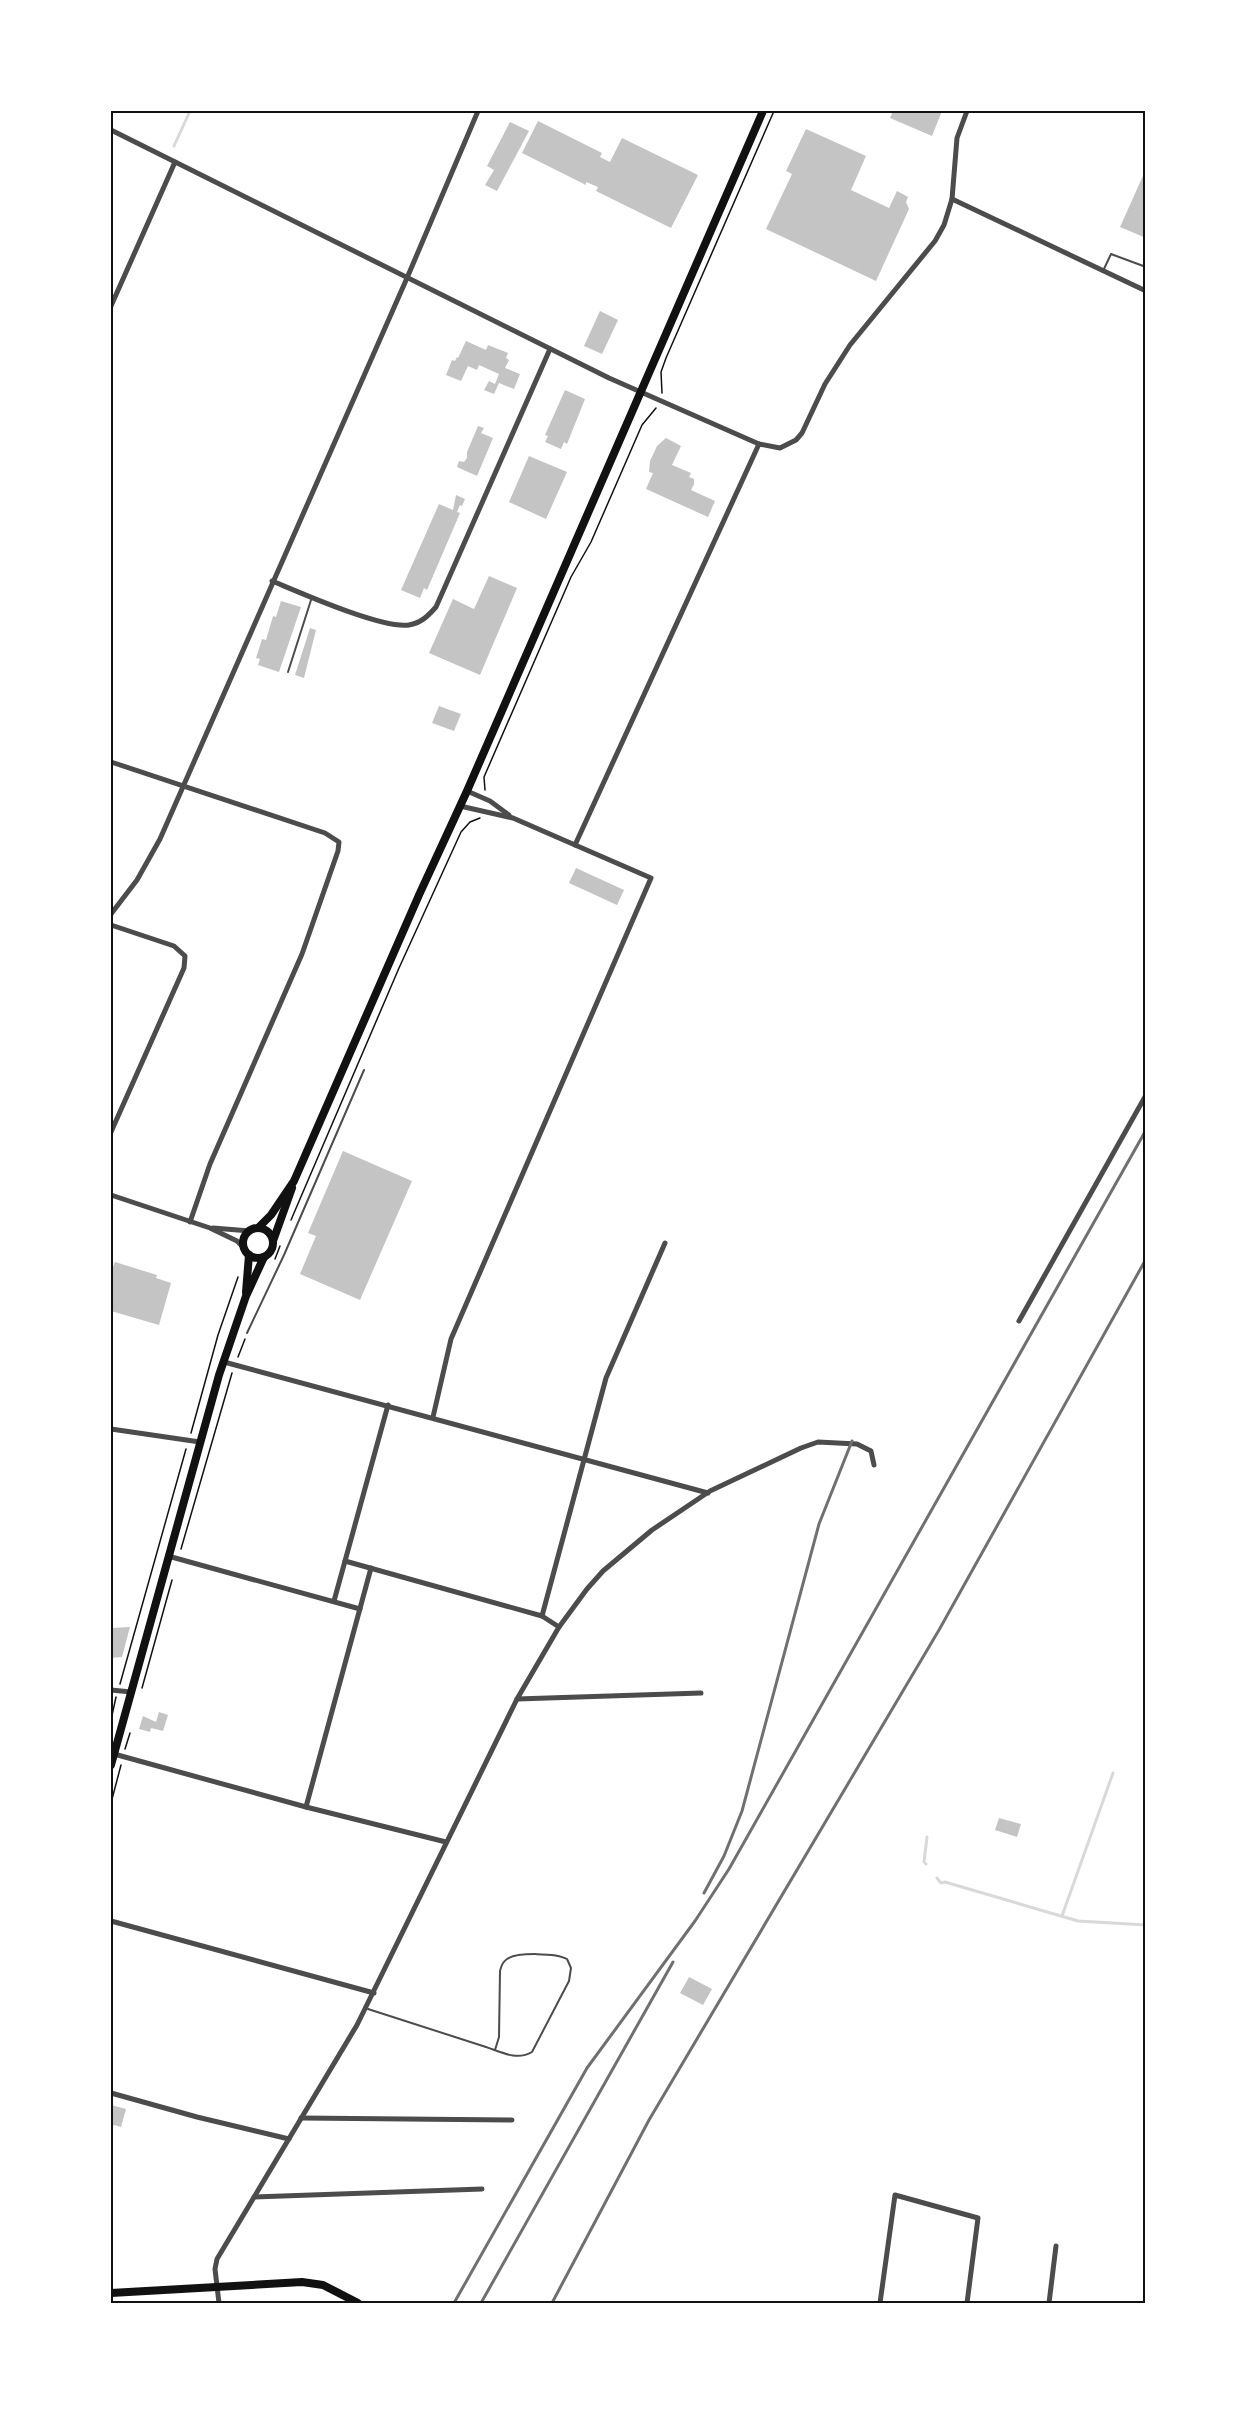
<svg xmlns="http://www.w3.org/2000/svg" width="1257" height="2414" font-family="'Roboto Condensed',sans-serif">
<rect width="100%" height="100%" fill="#fff"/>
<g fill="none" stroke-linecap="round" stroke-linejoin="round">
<g stroke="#d9d9d9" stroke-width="3">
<polyline points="174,146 190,111"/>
<polyline points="926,1864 924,1862 927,1837"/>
<polyline points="937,1878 941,1883 945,1882 1078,1921 1146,1925"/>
<polyline points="1062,1916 1113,1773"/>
</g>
</g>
<g fill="#c4c4c4">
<polygon points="893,111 942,111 932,136 890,118"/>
<polygon points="538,121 602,153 600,157 610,162 622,138 698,175 671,228 596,191 598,187 586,182 586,185 522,153"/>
<polygon points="510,122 529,131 497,191 485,185 494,170 487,166"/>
<polygon points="806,129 866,156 851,190 889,208 897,191 908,197 906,202 909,209 876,281 766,229 792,174 786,171"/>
<polygon points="1146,169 1146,238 1120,227"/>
<polygon points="600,311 618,320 602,354 584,346"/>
<polygon points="466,341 486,350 488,345 508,353 506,358 509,360 505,368 520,374 514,389 499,383 494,394 484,390 489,381 495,384 499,374 479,365 477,370 468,366 461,381 446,375 452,360 455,361 457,357 458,358"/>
<polygon points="565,390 585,399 567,444 564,442 561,449 545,442 548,436 545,435"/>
<polygon points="478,426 484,428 481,433 493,438 477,476 457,467 459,461 464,462 467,458 467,452"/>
<polygon points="666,438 681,446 672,465 691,473 689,477 694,479 694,484 691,490 715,501 708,517 646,489 653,473 649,472 650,461 657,446"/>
<polygon points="529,456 567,472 546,519 509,502"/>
<polygon points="456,495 465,499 462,506 460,505 457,512 460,513 427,590 424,588 420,598 401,590 439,504 453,510"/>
<polygon points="489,576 517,588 480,675 429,653 453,599 474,609"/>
<polygon points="281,601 301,607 279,672 258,665 260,659 256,658 262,639 266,640 273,616 276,617"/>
<polygon points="310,628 316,630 304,678 295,675"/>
<polygon points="439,706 461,714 454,731 432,723"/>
<polygon points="576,868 624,890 617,905 569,883"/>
<polygon points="343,1151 412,1181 360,1300 300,1274 316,1236 308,1233"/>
<polygon points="115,1262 157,1275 156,1278 171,1283 159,1325 111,1311 111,1271"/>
<polygon points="130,1627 122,1657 111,1658 111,1628"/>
<polygon points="159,1712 168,1715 163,1731 151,1728 150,1732 139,1729 143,1716 156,1722"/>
<polygon points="999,1818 1021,1824 1017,1837 995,1830"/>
<polygon points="689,1977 712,1989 703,2005 680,1993"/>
<polygon points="111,2105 126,2109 121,2127 114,2125 111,2127"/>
</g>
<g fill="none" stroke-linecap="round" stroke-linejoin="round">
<g stroke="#111" stroke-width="1.5">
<polyline points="662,393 661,372 666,358 774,111"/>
<polyline points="485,790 484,777 571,577 591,542 642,425 656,408"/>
<polyline points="291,1220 399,968 461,832 470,822 480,818"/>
<polyline points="275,1259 280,1246"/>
<polyline points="238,1357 245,1339"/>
<polyline points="191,1433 218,1335 238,1277"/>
<polyline points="181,1549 232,1373"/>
<polyline points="120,1684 186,1449"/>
<polyline points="142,1688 172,1580"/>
<polyline points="111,1720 116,1697"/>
<polyline points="125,1749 130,1733"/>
<polyline points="111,1803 121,1765"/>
</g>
<g stroke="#4c4c4c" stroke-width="2">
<polyline points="1103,271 1111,254 1146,267"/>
<polyline points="288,672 311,600"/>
<polyline points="247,1333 284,1255 364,1070"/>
<path d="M368 2009 486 2047C501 2052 517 2061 532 2052L569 1981 571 1968 567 1959C557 1953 517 1952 507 1959 502 1962 501 1967 500 1971L499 2037 495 2050"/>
</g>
<g stroke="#4c4c4c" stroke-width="5">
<polyline points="111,130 609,378 759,444 780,448 796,440 802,433 825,384 850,345 935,241 944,225 952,199 957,138 967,111"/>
<polyline points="952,199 1146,291"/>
<polyline points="111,306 175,162"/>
<path d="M272 581C301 593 382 629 409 625 421 623 428 616 436 607L550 349"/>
<polyline points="111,762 325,833 339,842 338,851 302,954 210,1164 190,1222"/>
<polyline points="467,791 490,801 509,815"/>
<polyline points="575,845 759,444"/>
<polyline points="111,914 137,880 160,839 407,278 478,111"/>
<polyline points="111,925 174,946 185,956 184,968 111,1132"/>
<polyline points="111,1195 210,1228 237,1241 243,1247"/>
<polyline points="213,1228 250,1231"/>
<polyline points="1019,1321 1146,1095"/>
<polyline points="224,1362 708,1493"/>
<polyline points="433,1417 451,1339 651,878 513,818 460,806"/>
<polyline points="111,1429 200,1442"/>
<polyline points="168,1556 360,1609"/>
<polyline points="345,1561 542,1616"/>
<polyline points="334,1601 388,1405"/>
<polyline points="559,1627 542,1616 606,1378 665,1243"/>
<polyline points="111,1690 131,1692"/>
<polyline points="517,1699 701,1693"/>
<polyline points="114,1754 306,1807 446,1842"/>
<polyline points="306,1807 371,1568"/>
<polyline points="111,1921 374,1993"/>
<polyline points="111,2093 197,2117 289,2139"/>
<polyline points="301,2118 512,2120"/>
<polyline points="254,2197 482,2189"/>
<polyline points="219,2303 215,2269 217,2259 357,2025 517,1699 559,1627 587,1589 603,1571 652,1530 710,1491 801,1448 818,1442 857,1444 871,1451 874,1465"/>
<polyline points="880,2303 895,2195 978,2218 967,2303"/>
<polyline points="1049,2303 1056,2246"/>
</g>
<g stroke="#111" stroke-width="8">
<polyline points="258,1228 271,1215 294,1181 419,895 467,791 763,111"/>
<circle cx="258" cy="1243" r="15"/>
<polyline points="273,1241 292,1188"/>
<polyline points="246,1292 249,1255"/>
<polyline points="111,1765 219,1375 246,1296 264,1257"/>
<polyline points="111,2293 302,2282 323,2285 358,2303"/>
</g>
<g stroke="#707070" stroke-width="3">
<polyline points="704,1893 724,1856 742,1811 819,1524 852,1441"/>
<polyline points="454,2303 587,2068 695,1921 729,1869 1146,1130"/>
<polyline points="481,2303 673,1962"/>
<polyline points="552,2303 649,2120 939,1630 1146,1259"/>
</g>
</g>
<rect width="1257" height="2414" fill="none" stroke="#ffffff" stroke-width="225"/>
<rect x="112" y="112" width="1032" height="2190" fill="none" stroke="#111" stroke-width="2"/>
</svg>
